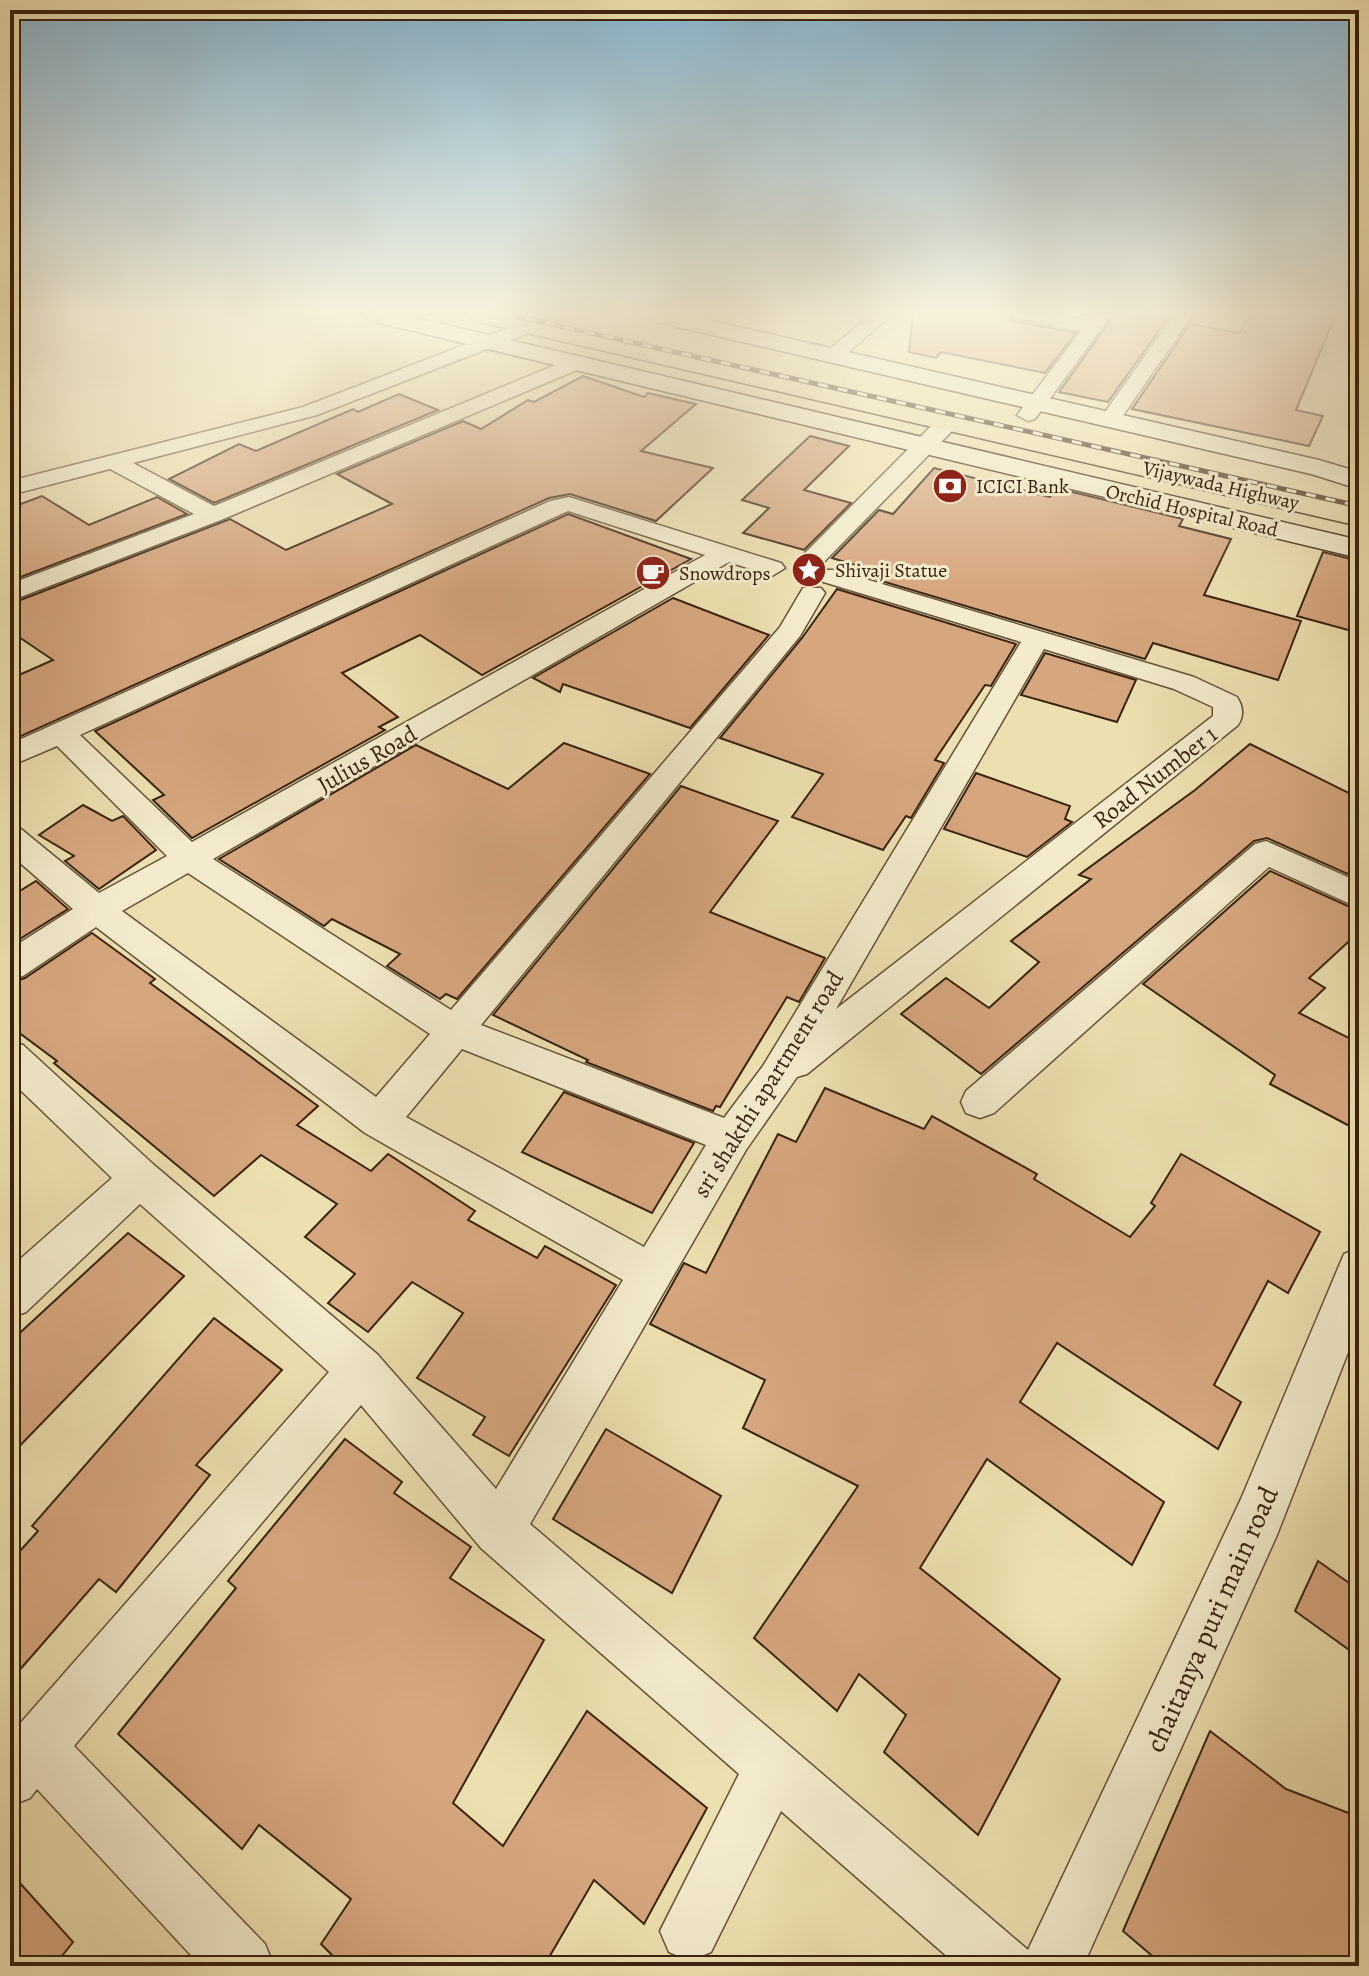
<svg xmlns="http://www.w3.org/2000/svg" width="1369" height="1976" font-family="Alegreya,serif">
<rect width="100%" height="100%" fill="#ede0b0"/>
<filter id="stains"><feTurbulence type="fractalNoise" baseFrequency=".0025" numOctaves="4"/><feColorMatrix values="0 0 0 0 .2 0 0 0 0 .09 0 0 0 0 .02 0 0 0 .5 -.17"/></filter>
<radialGradient id="worn" r=".72"><stop offset=".6" stop-color="#630" stop-opacity="0"/><stop offset="1" stop-color="#630" stop-opacity=".3"/></radialGradient>
<g fill="#d6a67f" stroke="#382310" stroke-width="2">
<polygon points="913,314 1010,314 1014,321 1076,333 1045,373 941,352 936,358 909,352"/>
<polygon points="1115,314 1171,314 1108,402 1059,392"/>
<polygon points="1251,314 1336,314 1296,410 1323,416 1309,446 1132,409 1190,324 1240,333"/>
<polygon points="583,376 644,397 648,393 696,404 641,451 713,468 656,521 570,494 549,498 10,741 10,679 53,660 10,631 10,604 230,519 286,550 392,504 337,474 463,421 481,429 528,400 534,402"/>
<polygon points="399,394 438,410 214,503 169,479 239,444 256,451 353,409 358,412"/>
<polygon points="810,436 849,446 804,490 851,503 804,550 743,533 769,508 742,500"/>
<polygon points="934,468 1050,497 1056,488 1183,519 1179,526 1231,539 1204,595 1301,621 1278,680 1153,643 1145,659 851,572 855,565 832,558 879,510 893,514"/>
<polygon points="42,496 89,525 157,497 187,514 10,581 10,508"/>
<polygon points="568,514 691,559 482,675 420,635 342,673 398,717 379,727 385,730 192,838 153,800 164,795 95,731"/>
<polygon points="1323,552 1359,561 1359,633 1297,616"/>
<polygon points="837,589 1016,644 991,686 985,685 935,760 944,763 911,818 906,816 883,850 792,817 823,774 720,738 802,638"/>
<polygon points="673,598 769,635 690,728 563,684 560,692 533,678"/>
<polygon points="1045,653 1136,680 1117,722 1021,695"/>
<polygon points="564,743 650,774 457,999 446,994 440,999 387,966 400,954 332,919 324,926 219,859 416,745 508,789"/>
<polygon points="1250,744 1359,798 1359,879 1267,838 1254,841 981,1074 901,1014 946,978 989,1008 1039,962 1011,941 1091,879 1079,875 1195,790"/>
<polygon points="976,773 1070,806 1065,819 1072,822 1027,857 944,829"/>
<polygon points="681,786 778,821 710,912 825,958 799,1002 787,997 720,1107 716,1106 713,1111 586,1062 588,1060 493,1015"/>
<polygon points="83,805 112,821 123,816 156,850 99,889 65,861 74,856 39,835"/>
<polygon points="1270,871 1359,911 1359,932 1309,978 1325,988 1299,1013 1359,1043 1359,1131 1270,1084 1275,1075 1143,984"/>
<polygon points="36,881 68,909 10,945 10,897"/>
<polygon points="92,933 155,979 150,983 318,1106 297,1125 371,1171 388,1154 475,1211 468,1220 537,1258 545,1246 616,1285 509,1456 473,1435 485,1417 417,1378 463,1313 412,1282 368,1332 328,1303 355,1274 305,1237 337,1204 261,1155 214,1196 54,1063 57,1061 10,1026 10,983 25,978"/>
<polygon points="825,1088 924,1129 932,1116 1037,1174 1034,1179 1130,1237 1155,1206 1151,1203 1181,1154 1320,1232 1288,1293 1268,1281 1214,1385 1241,1402 1218,1449 1057,1343 1020,1402 1164,1502 1132,1565 987,1459 920,1568 1060,1679 978,1835 884,1752 906,1715 859,1674 837,1711 754,1638 858,1486 743,1428 765,1380 650,1324 684,1263 706,1273 778,1134 796,1142"/>
<polygon points="564,1092 694,1143 652,1213 522,1152"/>
<polygon points="128,1233 184,1276 10,1456 10,1342"/>
<polygon points="214,1318 282,1370 196,1465 210,1475 116,1592 99,1579 10,1681 10,1562 38,1531 32,1526"/>
<polygon points="606,1429 721,1496 672,1593 553,1519"/>
<polygon points="345,1439 402,1482 394,1493 471,1547 450,1578 544,1640 453,1803 503,1846 587,1711 707,1808 644,1924 594,1880 544,1966 343,1966 321,1944 351,1899 259,1825 242,1849 118,1734 236,1588 228,1581"/>
<polygon points="1318,1561 1359,1590 1359,1657 1295,1611"/>
<polygon points="1210,1731 1286,1789 1359,1817 1359,1966 1164,1966 1123,1931"/>
<polygon points="10,1872 73,1942 54,1966 10,1966"/>
</g>
<g fill="none" stroke-linecap="round" stroke-linejoin="round">
<g stroke="#655238" stroke-width="3">
<g id="street">
<polygon points="872,314 892,314 840,360 826,360 823,356 826,352"/>
<polygon points="1013,314 1051,314 1088,321 1093,314 1112,314 1035,419 1028,421 1017,415 1081,331 1015,318"/>
<polygon points="1175,314 1191,317 1118,423 1104,423 1100,419"/>
<polygon points="529,320 538,326 536,330 317,415 133,463 214,506 570,359 584,359 587,363 584,367 221,520 10,601 10,584 194,514 110,469 10,495 10,481 303,407"/>
<polygon points="947,417 958,423 955,428 817,569 799,569 796,564 799,559 939,418"/>
<path d="M569 497 781 563 785 568 772 576 729 562 213 859 451 1010 780 627 803 588H821L825 593 800 636 481 1025 724 1118 763 1066 1021 642 817 580 813 575 817 570H835L1194 677 1237 697C1243 706 1244 716 1238 725L807 1074 797 1077 746 1150 530 1524 1028 1950 1241 1499 1344 1254 1359 1248V1324L1277 1535 1083 1966H958L781 1811 711 1952 690 1961 669 1952 660 1931 739 1774 481 1548 361 1405 74 1746 265 1944 274 1966H201L37 1789 30 1798 10 1806V1735L329 1372 140 1204 26 1312 10 1318V1268L112 1178 10 1080V1041L23 1045 154 1165 377 1354 496 1489 623 1280 365 1133 96 927 23 976 10 980V949L73 909 10 854V826L21 829 99 893 167 856 57 746 10 766V744L550 501ZM568 511 705 555 192 842 80 735ZM1044 649 1174 689 1213 707V716L836 1009ZM188 873 430 1034 376 1097 122 911ZM462 1049 706 1145 644 1247 406 1117Z"/>
<polygon points="1266,841 1359,882 1359,908 1269,867 994,1113 980,1118 966,1113 961,1102 966,1091 1255,844"/>
</g>
</g>
<g stroke="#382310" stroke-width="3">
<g id="secondary">
<polygon points="360,314 400,314 1359,540 1359,558 371,321"/>
<polygon points="641,314 682,314 1319,460 1359,472 1359,489 1311,474 652,321"/>
</g>
</g>
<g stroke="#382310" stroke-width="3">
<polygon id="highway" points="464,314 506,314 1359,508 1359,526 475,321"/>
</g>
<use href="#street" fill="#f3ebcc" fill-rule="evenodd"/>
<use href="#secondary" fill="#f3ebcc" fill-rule="evenodd"/>
<use href="#highway" fill="#ede0b0" fill-rule="evenodd"/>
<g stroke="#382310" stroke-width="5">
<polyline id="rail" points="506,314 1359,506"/>
</g>
<use href="#rail" stroke="#f3ebcc" stroke-width="3" stroke-dasharray="10" stroke-linecap="butt"/>
</g>
<linearGradient id="sky" x2="0" y2="1"><stop stop-color="#89b7d2"/><stop offset="0.53" stop-color="#f7f1db"/><stop offset="1" stop-color="#f7f1db" stop-opacity="0"/></linearGradient>
<rect width="1369" height="591" fill="url(#sky)"/>
<defs>
<g id="bank-disc" transform="scale(1.8)"><circle r="9.5" fill="#8f2418" stroke="#f3ebcc"/><path d="M-6-4H6V4H-6ZM0-2.3a2.3 2.3 0 1 0 0 4.6a2.3 2.3 0 1 0 0-4.6Z" fill="#fff"/></g>
<g id="sight-disc" transform="scale(1.8)"><circle r="9.5" fill="#8f2418" stroke="#f3ebcc"/><path d="M0-6L1.8-2.2L6-1.7L2.9 1.2L3.7 5.4L0 3.3L-3.7 5.4L-2.9 1.2L-6-1.7L-1.8-2.2Z" fill="#fff"/></g>
<g id="cafe-disc" transform="scale(1.8)"><circle r="9.5" fill="#8f2418" stroke="#f3ebcc"/><path d="M-5.5-4.5H6V0H3Q3 3.5 0 3.5H-2.5Q-5.5 3.5-5.5 0ZM3-3.2v2h1.7v-2ZM-6 4.5H4V6H-6Z" fill="#fff"/></g>
</defs>
<g fill-rule="evenodd">
<use href="#bank-disc" x="950" y="486"/>
<use href="#sight-disc" x="809" y="570"/>
<use href="#cafe-disc" x="653" y="573"/>
</g>
<g text-anchor="middle" stroke-width="6" stroke-linejoin="round" paint-order="stroke">
<g font-size="20" fill="#382310" stroke="#f3ebcc">
<text transform="translate(1221 485) rotate(13)" y="7">Vijaywada Highway</text>
<text transform="translate(1192 510) rotate(13)" y="7">Orchid Hospital Road</text>
</g>
<g font-size="20" fill="#382310" stroke="#f3ebcc" text-anchor="start">
<text x="976" y="493">ICICI Bank</text>
<text x="835" y="577">Shivaji Statue</text>
<text x="679" y="580">Snowdrops</text>
</g>
<g font-size="24" fill="#382310" stroke="#f3ebcc">
<text transform="translate(367 759) rotate(-30)" y="8">Julius Road</text>
<text transform="translate(1155 777) rotate(-38)" y="8">Road Number 1</text>
<text transform="translate(768 1084) rotate(-58)" y="8">sri shakthi apartment road</text>
</g>
<g font-size="28" fill="#382310" stroke="#f3ebcc">
<text transform="translate(1211 1619) rotate(-66)" y="10">chaitanya puri main road</text>
</g>
</g>
<rect width="1369" height="1976" fill="none" stroke="#ede0b0" stroke-width="40"/>
<rect x="12" y="12" width="1345" height="1952" fill="none" stroke="#382310" stroke-width="4"/>
<rect x="20" y="20" width="1329" height="1936" fill="none" stroke="#382310" stroke-width="2"/>
<rect width="100%" height="100%" filter="url(#stains)"/>
<rect width="100%" height="100%" fill="url(#worn)"/>
</svg>
